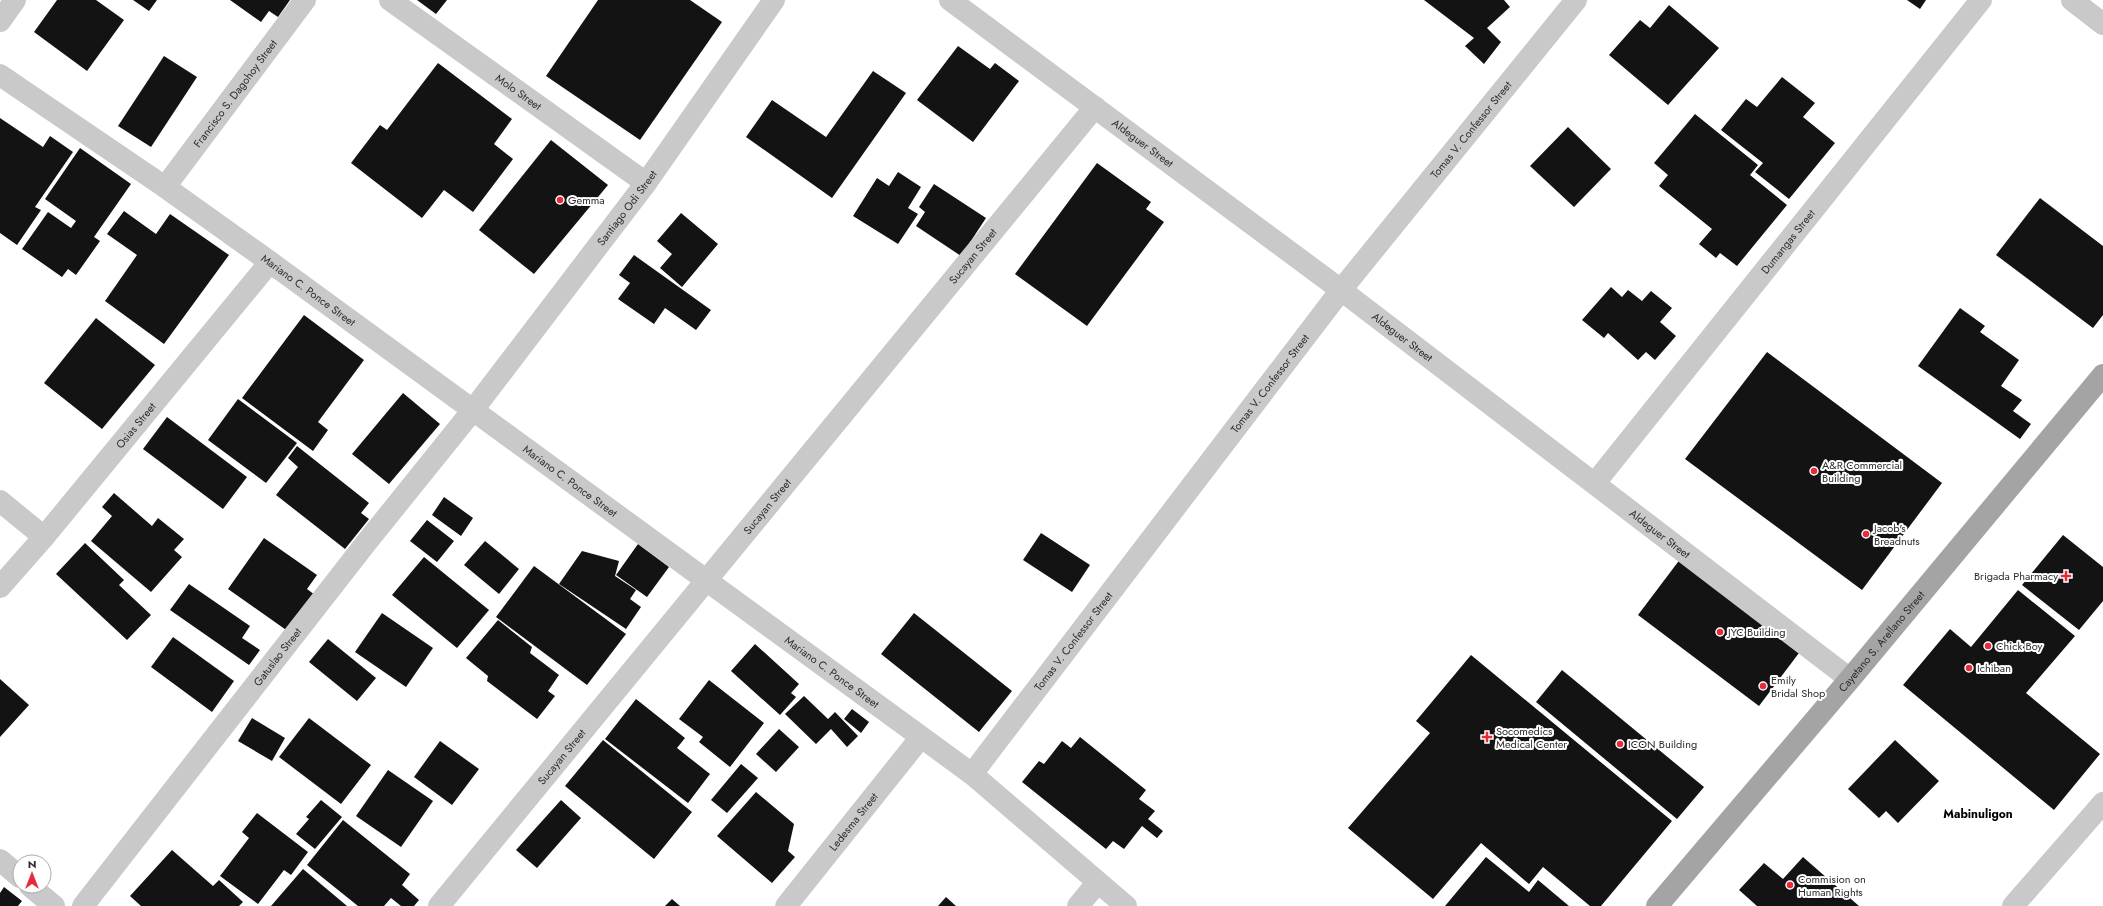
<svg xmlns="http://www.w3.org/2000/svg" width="2103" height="906" font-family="Jost,sans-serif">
<rect width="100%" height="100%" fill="#fff"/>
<g fill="#131313">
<polygon points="57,0 96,0 124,20 87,71 34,32"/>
<polygon points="133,0 157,0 149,11"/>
<polygon points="230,0 290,0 278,17 269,11 261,22"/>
<polygon points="417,0 447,0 436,14"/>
<polygon points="598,0 690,0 722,22 640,140 546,76"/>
<polygon points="1424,0 1504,0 1510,7 1487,28 1501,42 1484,64 1465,46 1474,38"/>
<polygon points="1907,0 1926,0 1920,9"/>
<polygon points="1669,5 1719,48 1668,105 1609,55 1640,20 1650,28"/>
<polygon points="958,46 990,69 995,63 1019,81 973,142 917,100"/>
<polygon points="164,56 197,77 151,147 118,126"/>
<polygon points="438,63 512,119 494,144 513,159 473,212 444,190 422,218 351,163 380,125 387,130"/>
<polygon points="873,71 906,93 832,198 746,137 772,100 826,137"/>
<polygon points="1782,77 1815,103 1803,117 1835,143 1789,199 1755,172 1763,163 1721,130 1746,99 1757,107"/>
<polygon points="1695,114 1758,165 1750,175 1787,205 1737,266 1720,253 1716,258 1699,244 1712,229 1659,186 1668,175 1654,163"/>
<polygon points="0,118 43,147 50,136 73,152 35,207 41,210 17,245 0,233"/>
<polygon points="1568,127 1611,169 1574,207 1530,166"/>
<polygon points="551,140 608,185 534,274 479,230"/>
<polygon points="80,148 131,184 94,237 100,241 76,275 68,269 62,277 22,249 48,212 71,228 76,221 45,199"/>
<polygon points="1097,163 1151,202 1146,209 1164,222 1087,326 1015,274"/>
<polygon points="898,172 921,187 908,208 918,214 898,244 853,216 877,178 889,186"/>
<polygon points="934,184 986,218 961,256 916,226 925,212 919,207"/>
<polygon points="2040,198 2103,246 2103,315 2093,328 1996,255"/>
<polygon points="124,211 156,234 170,214 229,255 164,344 105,301 137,255 107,234"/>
<polygon points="681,213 718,244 682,287 660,268 672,254 657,241"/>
<polygon points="634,255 711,310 696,330 665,308 654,324 618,299 630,283 619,275"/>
<polygon points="1611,287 1622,297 1628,290 1642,301 1651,291 1672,308 1660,322 1676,336 1655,360 1646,352 1638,360 1608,333 1604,338 1582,320"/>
<polygon points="1960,308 1985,326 1980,332 2019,360 2001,386 2022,400 2013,411 2031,424 2020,439 1918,366"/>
<polygon points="304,315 364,360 318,422 328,430 313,451 242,398"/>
<polygon points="96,318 155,365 102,429 44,383"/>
<polygon points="1767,352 1942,483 1862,590 1685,459"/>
<polygon points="403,393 440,424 389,484 352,454"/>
<polygon points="238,399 297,443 266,483 208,440"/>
<polygon points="167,417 247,477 223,509 143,449"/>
<polygon points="297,446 369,503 361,513 369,519 345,549 276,495 298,467 288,458"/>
<polygon points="114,493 152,526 158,518 184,539 174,550 182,557 151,592 91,541 112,516 102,507"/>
<polygon points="444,497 473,518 461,536 432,515"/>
<polygon points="427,520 454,541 437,562 410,541"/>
<polygon points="1041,533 1090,565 1072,592 1023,560"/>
<polygon points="2063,535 2103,567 2103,601 2079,630 2022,585"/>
<polygon points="264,538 317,575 307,589 315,595 289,632 228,589"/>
<polygon points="485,541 519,569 499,594 464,565"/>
<polygon points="85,543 124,580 119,585 151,615 127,640 56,574"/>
<polygon points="638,544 669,567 647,597 616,575"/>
<polygon points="582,551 619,561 615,576 636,590 630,599 641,607 626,629 559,584"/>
<polygon points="424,557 489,610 457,648 392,595"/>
<polygon points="1681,558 1802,649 1759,706 1638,615"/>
<polygon points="534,566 626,634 587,685 496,617"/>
<polygon points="189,584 250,626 242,638 260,650 249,665 170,610"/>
<polygon points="2018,590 2075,636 2026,693 2100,754 2054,810 1903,685 1950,629 1971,647"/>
<polygon points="382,613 433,648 406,687 355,652"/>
<polygon points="914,613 1012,691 979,732 881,654"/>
<polygon points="498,620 532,647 530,653 559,675 548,691 555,696 537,719 487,681 488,676 466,658"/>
<polygon points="173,637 234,681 212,712 151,667"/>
<polygon points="328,639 376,678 357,701 309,662"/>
<polygon points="755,644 799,684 791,693 796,697 780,715 731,671"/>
<polygon points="1471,655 1672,821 1601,906 1590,906 1543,867 1529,884 1481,843 1433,899 1348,828 1430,733 1416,721"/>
<polygon points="1562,670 1704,787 1677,819 1536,702"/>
<polygon points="0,679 29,705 0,737"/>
<polygon points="709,680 764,723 730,767 699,742 703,737 679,719"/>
<polygon points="804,696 828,719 835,712 858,736 847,747 831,729 816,744 785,714"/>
<polygon points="636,699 685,738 677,748 710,774 688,803 605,739"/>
<polygon points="852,709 869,722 861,733 844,719"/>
<polygon points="252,718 285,738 272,761 238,741"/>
<polygon points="309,718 371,765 341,804 279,757"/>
<polygon points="779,729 799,747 776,772 756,754"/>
<polygon points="1080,737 1146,790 1139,799 1155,811 1148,819 1163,831 1157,838 1142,826 1124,849 1113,841 1106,849 1022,782 1039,761 1044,764 1062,741 1071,748"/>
<polygon points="603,740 692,812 654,859 565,786"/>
<polygon points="1895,740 1939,781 1898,823 1886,811 1879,818 1848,789"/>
<polygon points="440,741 479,769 452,805 414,777"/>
<polygon points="741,764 758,778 727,813 711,800"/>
<polygon points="388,770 433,801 401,847 356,816"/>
<polygon points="756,792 794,824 788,851 795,857 772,883 717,836"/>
<polygon points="321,800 342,817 315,849 296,834 309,819 306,817"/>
<polygon points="561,800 581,818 537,868 516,850"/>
<polygon points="257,813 308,852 291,875 284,870 258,904 220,876 249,838 242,832"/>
<polygon points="343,820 410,874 402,885 419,900 414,906 401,906 391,898 384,906 358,906 307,865"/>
<polygon points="172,850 213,886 219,880 243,902 239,906 141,906 130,896"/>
<polygon points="1486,857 1529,892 1538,880 1569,906 1445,906"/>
<polygon points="1803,857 1859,906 1757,906 1739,890 1764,863 1783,879"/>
<polygon points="303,869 347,906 271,906"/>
<polygon points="4,887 22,901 18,906 0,906 0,893"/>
<polygon points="946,897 956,906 938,906"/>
<polygon points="672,899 680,906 665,906"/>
</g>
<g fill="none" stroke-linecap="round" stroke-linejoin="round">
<g stroke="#c9c9c9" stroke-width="22">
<path id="s1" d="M390 0 646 183"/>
<path id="s2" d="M950 0 1341 290 1850 679"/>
<polyline points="2072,0 2103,24"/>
<polyline points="0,21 15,0"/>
<path id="s3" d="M0 75 165 187 270 262 972 774 1126 906"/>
<path id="s4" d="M165 187 305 0"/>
<path id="s5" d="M1595 483 1981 0"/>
<polyline points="0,501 44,537"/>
<path id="s6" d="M0 587 44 537 270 262"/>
<path id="s7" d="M972 774 1341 290 1576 0"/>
<polyline points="0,860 20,877"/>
<polyline points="30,886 54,906"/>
<path id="s8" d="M83 906 366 543 473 410 646 183 774 0"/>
<path id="s9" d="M439 906 1095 107"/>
<path id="s10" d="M786 906 921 737"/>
<polyline points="1078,906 1097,883"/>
<polyline points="2013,906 2103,803"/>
</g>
<path stroke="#a4a4a4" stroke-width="22" id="s11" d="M1657 906 1850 679 2103 375"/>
</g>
<g fill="#e52c3b" stroke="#fff" stroke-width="1.5">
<circle cx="560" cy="200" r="4"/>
<circle cx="1814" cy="471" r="4"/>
<circle cx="1866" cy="534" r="4"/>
<path d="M2064 570h4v4h4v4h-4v4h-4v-4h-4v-4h4z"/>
<circle cx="1720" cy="632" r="4"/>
<circle cx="1988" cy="646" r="4"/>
<circle cx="1969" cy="668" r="4"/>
<circle cx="1763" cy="686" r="4"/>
<path d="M1485 731h4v4h4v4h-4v4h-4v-4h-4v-4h4z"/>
<circle cx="1620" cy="744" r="4"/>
<circle cx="1790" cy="885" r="4"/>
</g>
<g text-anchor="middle" stroke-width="4" stroke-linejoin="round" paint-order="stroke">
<g font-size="11" fill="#2c2c2c" stroke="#fff">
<text dy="4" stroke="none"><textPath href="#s1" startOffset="158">Molo Street</textPath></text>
<text dy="4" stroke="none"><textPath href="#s4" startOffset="117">Francisco S. Dagohoy Street</textPath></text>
<text dy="4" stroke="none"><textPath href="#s7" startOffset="815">Tomas V. Confessor Street</textPath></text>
<text dy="4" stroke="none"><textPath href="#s2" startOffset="240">Aldeguer Street</textPath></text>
<text dy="4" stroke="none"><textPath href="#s8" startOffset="885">Santiago Odi Street</textPath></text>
<text dy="4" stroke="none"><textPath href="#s5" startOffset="309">Dumangas Street</textPath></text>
<text dy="4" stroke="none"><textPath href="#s9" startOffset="841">Sucayan Street</textPath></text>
<text dy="4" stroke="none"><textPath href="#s3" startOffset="376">Mariano C. Ponce Street</textPath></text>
<text dy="4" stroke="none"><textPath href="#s2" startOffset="564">Aldeguer Street</textPath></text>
<text dy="4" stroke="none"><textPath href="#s7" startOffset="491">Tomas V. Confessor Street</textPath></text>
<text dy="4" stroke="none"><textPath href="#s6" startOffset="211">Osias Street</textPath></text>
<text dy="4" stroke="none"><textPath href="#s3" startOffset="700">Mariano C. Ponce Street</textPath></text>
<text dy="4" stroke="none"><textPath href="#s9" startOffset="517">Sucayan Street</textPath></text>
<text dy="4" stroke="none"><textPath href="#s2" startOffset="888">Aldeguer Street</textPath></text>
<text dy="4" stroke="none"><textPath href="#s7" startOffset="167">Tomas V. Confessor Street</textPath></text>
<text dy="4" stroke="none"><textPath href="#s11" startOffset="347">Cayetano S. Arellano Street</textPath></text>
<text dy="4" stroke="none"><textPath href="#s8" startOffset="316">Gatuslao Street</textPath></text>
<text dy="4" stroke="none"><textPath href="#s3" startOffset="1024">Mariano C. Ponce Street</textPath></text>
<text dy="4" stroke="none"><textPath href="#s9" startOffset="193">Sucayan Street</textPath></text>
<text dy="4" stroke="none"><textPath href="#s10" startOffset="108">Ledesma Street</textPath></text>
</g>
<g font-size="11" fill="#2c2c2c" stroke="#fff" text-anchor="start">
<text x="568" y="204">Gemma</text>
<text x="1822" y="469">A&amp;R Commercial<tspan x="1822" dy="13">Building</tspan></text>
<text x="1874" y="532">Jacob's<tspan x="1874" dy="13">Breadnuts</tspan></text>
<text x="2058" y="580" text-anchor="end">Brigada Pharmacy</text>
<text x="1728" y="636">JYC Building</text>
<text x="1996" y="650">Chick Boy</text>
<text x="1977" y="672">Ichiban</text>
<text x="1771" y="684">Emily<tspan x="1771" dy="13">Bridal Shop</tspan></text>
<text x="1496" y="735">Socomedics<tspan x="1496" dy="13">Medical Center</tspan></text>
<text x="1628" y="748">ICON Building</text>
<text x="1798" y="883">Commision on<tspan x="1798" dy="13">Human Rights</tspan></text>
</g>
<g font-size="12" font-weight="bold" fill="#000" stroke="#fff">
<text x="1978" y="818">Mabinuligon</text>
</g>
</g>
<g transform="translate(32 874)"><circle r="19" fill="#ffffff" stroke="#ababab"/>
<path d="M0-3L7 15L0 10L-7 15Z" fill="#e52c3b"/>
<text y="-6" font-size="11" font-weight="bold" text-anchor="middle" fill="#2c2c2c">N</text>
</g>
</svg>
